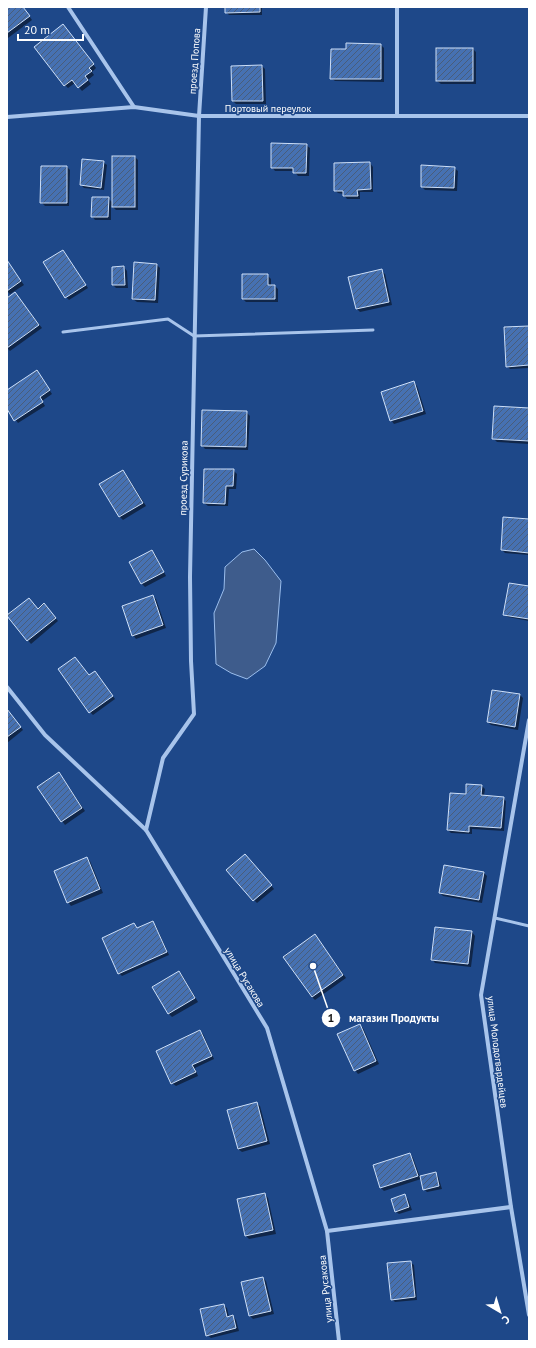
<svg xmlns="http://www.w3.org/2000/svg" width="536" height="1348" font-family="'PT Sans',sans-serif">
<defs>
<pattern id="building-hatch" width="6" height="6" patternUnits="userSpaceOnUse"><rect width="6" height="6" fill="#4671b2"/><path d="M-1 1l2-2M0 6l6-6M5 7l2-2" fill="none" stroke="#495d7a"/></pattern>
</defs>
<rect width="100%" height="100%" fill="#1e4889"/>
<polygon fill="#3e5c8c" stroke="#9bbeed" points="254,549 265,560 281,581 276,643 265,666 247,679 231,673 216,664 214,613 224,589 225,567 242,552"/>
<g fill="#0007">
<polygon points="7,7 23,7 32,20 8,38 7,37"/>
<polygon points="226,7 262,7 262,15 229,15 226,12"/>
<polygon points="66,29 96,68 92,72 94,75 88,80 91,84 82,91 75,83 68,88 65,85"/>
<polygon points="381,45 384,48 384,82 335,81 331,78 347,50"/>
<polygon points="437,49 473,49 476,52 476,84 441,84 437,81"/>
<polygon points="262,66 265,69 266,104 236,104 233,101 232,67"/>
<polygon points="306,145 310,148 309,176 298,176 294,171 275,171 272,167"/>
<polygon points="135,157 138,160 138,210 116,210 111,205 111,220 95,220 92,216 108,198 113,203"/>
<polygon points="103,162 107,165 104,190 84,188 81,185"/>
<polygon points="370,163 373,167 373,192 360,192 360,199 347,199 344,195 344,194 338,193 335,190"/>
<polygon points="67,167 70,170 69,206 45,206 41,202"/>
<polygon points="454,168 458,171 457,191 425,190 422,187"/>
<polygon points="63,251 88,288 69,300 66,297"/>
<polygon points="7,261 24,285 10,294 7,291"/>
<polygon points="157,265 160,268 158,303 137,302 133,299"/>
<polygon points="124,267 127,271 128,288 116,288 113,285"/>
<polygon points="381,271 385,274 392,305 360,312 356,308"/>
<polygon points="267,275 271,279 271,286 275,286 278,289 278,302 246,302 243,299"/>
<polygon points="15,293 42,328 10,351 7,348 7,299"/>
<polygon points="529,327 529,368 510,369 507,366"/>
<polygon points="40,375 52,394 42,401 45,406 18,423 7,408 7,391"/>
<polygon points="414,383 417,386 426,414 394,424 391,420"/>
<polygon points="529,409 529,444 497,442 494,439"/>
<polygon points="246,412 250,416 248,450 205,449 202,445"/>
<polygon points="233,470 237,474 236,489 229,489 228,506 208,506 204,503"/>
<polygon points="123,471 126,474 146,506 123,520 120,517 100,484"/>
<polygon points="504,518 529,520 529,555 505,553 502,550"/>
<polygon points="151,551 155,554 166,576 145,587 142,584 130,562"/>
<polygon points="529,587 529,621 508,617 504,614"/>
<polygon points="152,596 156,599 166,628 136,639 133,635"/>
<polygon points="47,608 58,621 31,644 8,616"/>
<polygon points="75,658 90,676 98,676 115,699 93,715 90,712"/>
<polygon points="493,691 520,695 523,698 518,730 491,725 488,722"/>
<polygon points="7,709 23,730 7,743"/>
<polygon points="62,777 85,811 65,825 38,787"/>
<polygon points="482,786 485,789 484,796 503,798 506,801 504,831 472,829 472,834 451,833 448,830 467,795"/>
<polygon points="86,858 90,861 103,893 71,906 68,902"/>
<polygon points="248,858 274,889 257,903 254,900"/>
<polygon points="484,873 487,876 482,903 443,896 440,893"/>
<polygon points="153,923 156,926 169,955 122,976 119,973 134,924 138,929"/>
<polygon points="472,932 475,936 471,967 435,963 432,959"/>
<polygon points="318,939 346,978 315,1000 312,997"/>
<polygon points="178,972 182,975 198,1002 172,1017 169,1014 153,987"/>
<polygon points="359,1025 363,1028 379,1064 358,1074 355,1070"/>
<polygon points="199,1031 203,1034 214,1059 195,1068 198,1076 176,1086 172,1083"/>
<polygon points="256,1103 260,1106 270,1144 242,1152 238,1149"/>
<polygon points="410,1154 413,1158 420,1177 435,1173 438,1176 442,1189 427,1192 424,1189 421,1179 384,1191 381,1188 374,1166"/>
<polygon points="265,1194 268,1198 276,1234 249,1239 246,1236 238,1200"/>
<polygon points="405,1196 408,1199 412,1210 399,1214 395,1211"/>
<polygon points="410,1262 414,1265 417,1300 395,1302 392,1299"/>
<polygon points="263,1278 266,1281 274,1314 253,1319 250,1316"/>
<polygon points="223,1305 227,1308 229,1317 233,1316 236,1320 239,1331 211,1338 207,1335"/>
</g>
<g fill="url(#building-hatch)" stroke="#cddff8">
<polygon points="7,7 23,7 30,16 7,33"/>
<polygon points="225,7 260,7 260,12 225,13"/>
<polygon points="63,24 94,64 89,68 92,71 85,76 88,80 78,88 72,80 64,86 34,47"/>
<polygon points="346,43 381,44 381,79 330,79 331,49 346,49"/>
<rect x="436" y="48" width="37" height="33"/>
<polygon points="262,65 263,101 232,101 231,66"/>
<polygon points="271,143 307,144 306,173 293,173 293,168 271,168"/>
<rect x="112" y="156" width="23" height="51"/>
<polygon points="82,159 104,161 101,188 80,185"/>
<polygon points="370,162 371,189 357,190 358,196 343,196 343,191 334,191 334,163"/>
<polygon points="421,165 455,167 454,188 421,187"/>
<polygon points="41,166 67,166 67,203 40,203"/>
<polygon points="92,197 109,197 108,217 91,217"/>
<polygon points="63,250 86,285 65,298 43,262"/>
<polygon points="7,260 21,281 7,291"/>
<polygon points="134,262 157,264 155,300 132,299"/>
<polygon points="124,266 125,285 112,285 112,267"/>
<polygon points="382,269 389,302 356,309 348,277"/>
<polygon points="242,274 268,274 268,285 275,285 275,299 242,299"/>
<polygon points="15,292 39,325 7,348 7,298"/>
<polygon points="529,326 529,365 506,367 504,327"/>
<polygon points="37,370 50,390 40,397 43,402 14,421 7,409 7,390"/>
<polygon points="414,381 423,411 390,421 381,392"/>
<polygon points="494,406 529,408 529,441 492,439"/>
<polygon points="202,410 247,411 246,447 201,446"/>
<polygon points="204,469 234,469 233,486 226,486 225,504 203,503"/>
<polygon points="123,470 143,503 119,517 99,484"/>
<polygon points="503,517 529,519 529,553 501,550"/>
<polygon points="152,550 164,572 141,584 129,562"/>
<polygon points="509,583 529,586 529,619 503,615"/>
<polygon points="153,595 163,625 132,636 122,606"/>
<polygon points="29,598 38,609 44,603 56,618 27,641 7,616 7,615"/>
<polygon points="75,657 89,675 95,671 113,696 89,713 58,669"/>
<polygon points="492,690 520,694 515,727 487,722"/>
<polygon points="7,709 21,727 7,737"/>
<polygon points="59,772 82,808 61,822 37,787"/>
<polygon points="466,784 482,785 481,795 504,797 501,828 469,826 469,832 447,830 450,793 466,794"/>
<polygon points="245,854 272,885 253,901 226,870"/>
<polygon points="87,857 100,889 67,903 54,871"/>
<polygon points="444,865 484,872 479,900 439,893"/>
<polygon points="153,921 167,952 118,974 102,938 134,923 137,928"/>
<polygon points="435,927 472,931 468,964 431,960"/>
<polygon points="315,934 343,975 312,997 283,957"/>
<polygon points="179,971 195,998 168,1014 152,987"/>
<polygon points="360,1024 376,1061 354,1071 337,1034"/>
<polygon points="200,1030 212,1056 192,1065 196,1072 171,1084 156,1051"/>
<polygon points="257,1102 267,1141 238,1149 227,1110"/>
<polygon points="410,1153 418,1176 380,1188 373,1165"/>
<polygon points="436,1172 439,1186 423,1190 420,1176"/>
<polygon points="265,1193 273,1230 245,1236 237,1199"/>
<polygon points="405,1194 409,1207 395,1212 391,1199"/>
<polygon points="411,1261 415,1297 391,1300 387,1263"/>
<polygon points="263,1277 271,1311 249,1316 241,1282"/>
<polygon points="224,1304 227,1317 233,1315 236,1328 206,1336 200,1309"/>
</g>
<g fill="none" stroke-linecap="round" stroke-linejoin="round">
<g stroke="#a8c4eb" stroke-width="3">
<polyline points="63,332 168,319 194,336 373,330"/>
<polyline points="495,918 529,926"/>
</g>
<g stroke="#a8c4eb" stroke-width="4">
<polyline points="68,7 134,107"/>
<polyline points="397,7 397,116"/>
<polyline points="7,117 134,107 199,116 529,116"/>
<polyline points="7,687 45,735 146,830 267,1028 327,1231 339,1341"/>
<polyline points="529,720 481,995 511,1207 529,1315"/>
<polyline points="146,830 163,758 194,714 191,661 190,577 199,116 206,7"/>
<polyline points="327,1231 511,1207"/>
</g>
</g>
<g text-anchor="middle" stroke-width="3" stroke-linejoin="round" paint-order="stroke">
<g font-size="10" fill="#fff" stroke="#1e4889">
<text transform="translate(194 61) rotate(-86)" y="4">проезд Попова</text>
<text x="268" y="112">Портовый переулок</text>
<text transform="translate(183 478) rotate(-89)" y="4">проезд Сурикова</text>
<text transform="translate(245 977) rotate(59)" y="4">улица Русакова</text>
<text transform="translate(498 1052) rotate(83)" y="4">улица Молодогвардейцев</text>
<text transform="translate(325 1289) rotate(-96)" y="4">улица Русакова</text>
</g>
</g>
<path fill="none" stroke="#fff" stroke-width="1.5" d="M313 966L331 1018"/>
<g fill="#fff" stroke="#1e4889" stroke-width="1.5">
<circle cx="313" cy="966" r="4"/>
<circle cx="331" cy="1018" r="10"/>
</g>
<g font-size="12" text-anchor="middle" font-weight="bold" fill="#111">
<text x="331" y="1022">1</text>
</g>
<g font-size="11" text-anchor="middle" font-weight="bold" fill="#fff" stroke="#1e4889" stroke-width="3" stroke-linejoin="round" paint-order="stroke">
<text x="394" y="1022">магазин Продукты</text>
</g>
<rect width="536" height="1348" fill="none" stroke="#ffffff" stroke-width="16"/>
<g transform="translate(500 1312) rotate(142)" stroke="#1e4889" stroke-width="3" paint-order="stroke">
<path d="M0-3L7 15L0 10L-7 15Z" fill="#ffffff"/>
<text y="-6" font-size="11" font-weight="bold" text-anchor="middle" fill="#ffffff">С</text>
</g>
<path d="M18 34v6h65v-6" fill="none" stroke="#ffffff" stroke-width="2"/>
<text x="24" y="34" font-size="12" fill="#ffffff" stroke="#1e4889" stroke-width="3" paint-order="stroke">20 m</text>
</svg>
